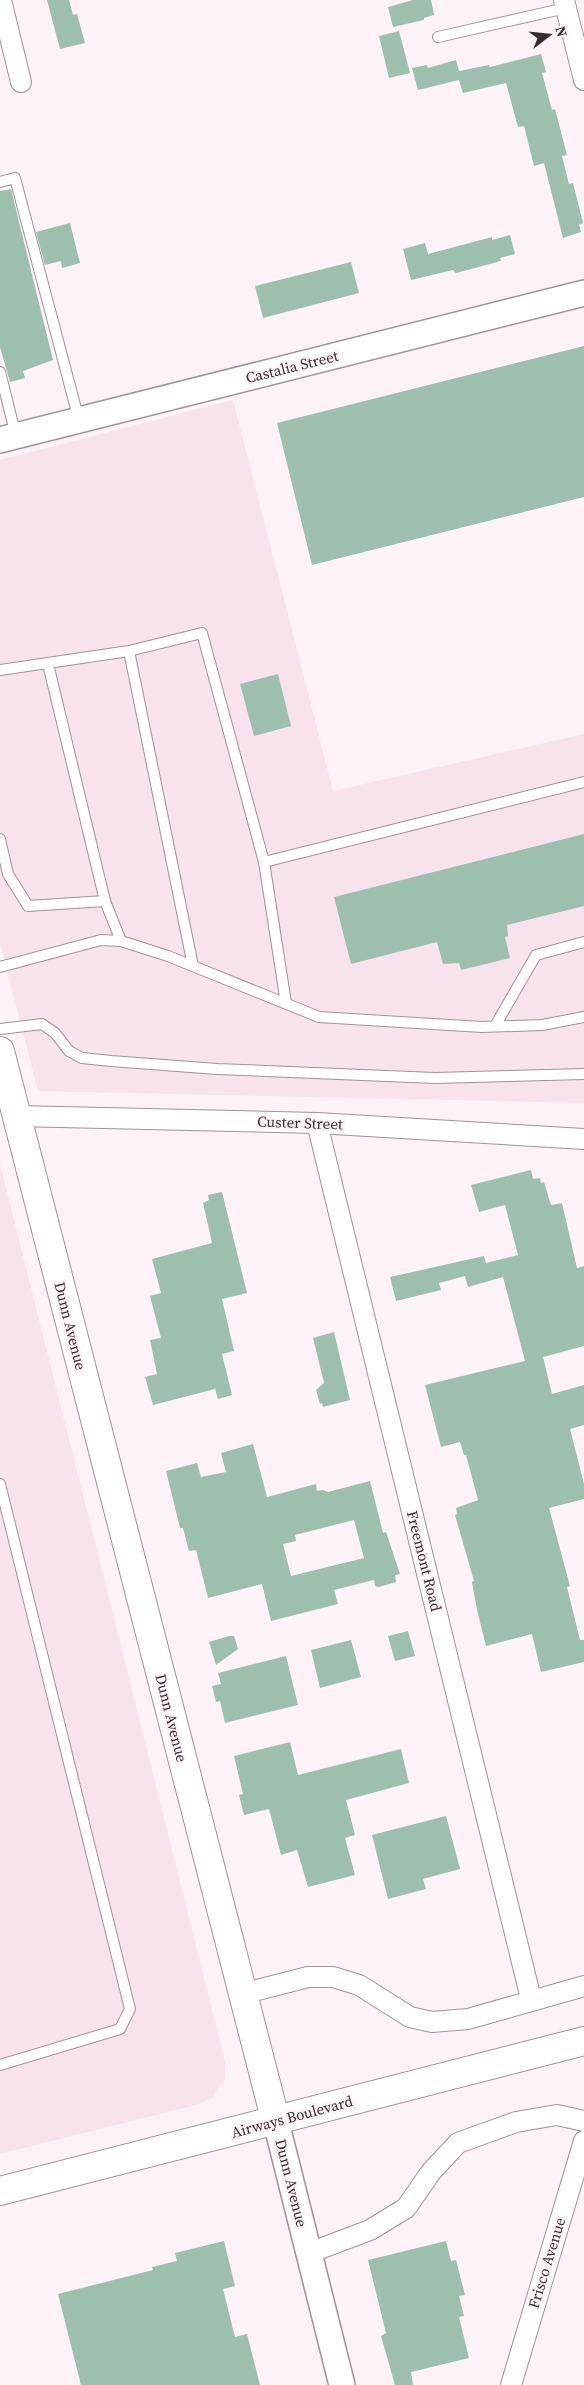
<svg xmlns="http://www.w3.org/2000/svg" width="584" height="2385" font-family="'Source Serif 4',serif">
<rect width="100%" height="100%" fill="#fdf2f8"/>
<g fill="#f7e2ed">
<polygon points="233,400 333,791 584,734 584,1103 38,1091 0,943 0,460"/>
<polygon points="0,1164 225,2061 225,2079 212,2098 196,2105 0,2154"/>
</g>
<g fill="#9dbfad" fill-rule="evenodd">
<polygon points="47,0 69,0 73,15 77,14 85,43 60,49"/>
<polygon points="413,0 431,0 434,15 424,18 424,20 393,27 388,7"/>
<polygon points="399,31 410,73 389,78 379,36"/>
<polygon points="541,54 546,72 542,73 552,110 555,109 567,155 562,156 569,184 573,183 583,223 579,225 581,232 563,238 544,163 534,166 524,126 518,127 506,83 463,93 459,80 418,90 412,68 427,65 428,68 456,60 459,71 489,65 490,67"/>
<polygon points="11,189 53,360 23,371 25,378 10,382 0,347 0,191"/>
<polygon points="70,223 80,263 62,268 61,261 45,265 36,232"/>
<polygon points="510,235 515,254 500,258 501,261 456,273 453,270 411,280 403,249 425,243 428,254 492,237 492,240"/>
<polygon points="351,262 359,293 263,318 255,286"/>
<polygon points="584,346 584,497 312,565 277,423"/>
<polygon points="278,674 291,726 254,736 240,684"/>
<polygon points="584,834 584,906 507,925 508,936 505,937 510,958 461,970 459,963 443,964 437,942 351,964 334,897"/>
<polygon points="531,1170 533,1179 540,1178 541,1183 544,1182 551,1205 562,1203 577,1268 584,1266 584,1346 543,1357 552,1394 584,1385 584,1425 570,1429 584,1484 584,1499 549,1508 570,1586 567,1587 580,1640 584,1640 584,1662 541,1672 532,1634 486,1646 477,1610 472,1582 474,1581 455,1515 457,1514 456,1508 478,1500 466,1455 464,1455 460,1442 441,1447 425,1385 525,1361 503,1277 468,1287 465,1276 439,1283 441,1290 396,1301 390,1277 484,1256 486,1263 518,1255 505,1205 479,1212 471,1185"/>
<polygon points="222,1192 247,1293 222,1299 234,1351 222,1354 232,1395 218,1399 215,1389 153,1405 145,1377 157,1374 150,1340 161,1338 150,1296 161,1293 152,1259 212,1243 203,1203 209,1200 208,1195"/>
<polygon points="334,1332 350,1400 323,1407 322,1403 320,1404 316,1390 324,1383 313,1338"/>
<path d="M253 1444 267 1497 316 1484 317 1491 323 1490 328 1492 370 1481 383 1533 386 1532 400 1574 395 1575 396 1582 379 1587 375 1586 374 1580 334 1590 338 1604 271 1621 262 1584 208 1598 196 1550 189 1551 183 1528H180L166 1471 197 1463 201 1477 226 1472 221 1453ZM354 1520 364 1558 291 1576 283 1544 296 1541 295 1535Z"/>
<polygon points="408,1631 415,1656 395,1661 388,1636"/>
<polygon points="229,1636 234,1636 238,1649 216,1665 209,1642"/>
<polygon points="351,1640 361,1677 320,1688 311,1650"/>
<polygon points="286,1656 298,1705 225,1723 220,1701 216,1702 212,1686 221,1684 218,1673"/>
<polygon points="290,1742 298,1775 401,1749 409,1783 346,1800 355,1835 345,1838 355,1875 308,1887 297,1850 281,1855 269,1809 244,1815 239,1795 243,1794 234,1756"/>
<polygon points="446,1816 460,1869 423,1879 426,1889 388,1899 372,1835"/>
<polygon points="224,2241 235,2286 223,2289 235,2337 247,2334 260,2385 81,2385 58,2294 153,2270 152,2267 177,2261 175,2253"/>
<polygon points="446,2241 451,2261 456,2260 465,2295 459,2296 464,2316 459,2317 469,2358 411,2372 413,2385 395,2385 381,2336 386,2333 368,2260"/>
</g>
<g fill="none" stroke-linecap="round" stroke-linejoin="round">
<g stroke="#9f9299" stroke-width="12">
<g id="service">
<polyline points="438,37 566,8"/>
<polyline points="0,182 15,178 79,420"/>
<polyline points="0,372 16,436"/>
<polyline points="48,664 105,901"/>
<polyline points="0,670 129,651"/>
<polyline points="0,839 8,874 28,906 105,901 121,941"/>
<polyline points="264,862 584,782"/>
<polyline points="193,966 129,651 202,633 264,862 286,1003"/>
<polyline points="0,967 101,940 121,941 168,956 319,1017 482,1027 542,1025 584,1017"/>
<polyline points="495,1026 536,955 584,942"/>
<polyline points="0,1029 42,1024 55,1033 69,1051 82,1058 111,1061 217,1069 435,1078 584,1074"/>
<polyline points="0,1484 130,2009 120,2029 0,2065"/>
</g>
</g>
<g stroke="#9f9299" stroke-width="22">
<g id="minor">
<polyline points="1,0 21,82"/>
<polyline points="564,0 584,80"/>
<polyline points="16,1116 317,1123 584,1139"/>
<polyline points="317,1123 531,1999"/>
<polyline points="242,1994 308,1977 333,1977 359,1985 410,2017 432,2022 468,2019 584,1986"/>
<polyline points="309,2253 370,2230 406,2208 431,2172 458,2143 516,2122 557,2115 584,2121"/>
<polyline points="511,2385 584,2141"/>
</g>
</g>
<g stroke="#9f9299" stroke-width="28">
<g id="tertiary">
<polyline points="0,440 584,293"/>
<polyline points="276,2122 342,2385"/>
</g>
</g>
<g stroke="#9f9299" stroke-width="30">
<polyline id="secondary" points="0,1051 276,2122"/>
</g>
<g stroke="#9f9299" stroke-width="30">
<polyline id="primary" points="0,2191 584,2041"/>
</g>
<use href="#service" stroke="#fff" stroke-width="10"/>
<use href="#minor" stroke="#fff" stroke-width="20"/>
<use href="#tertiary" stroke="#fff" stroke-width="25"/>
<use href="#secondary" stroke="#fff" stroke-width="28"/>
<use href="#primary" stroke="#fff" stroke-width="28"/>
</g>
<g text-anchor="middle" stroke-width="5" stroke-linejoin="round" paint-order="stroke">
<g font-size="15" fill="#342f32" stroke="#fdf2f8">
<text transform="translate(292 367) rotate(-14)" y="5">Castalia Street</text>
<text transform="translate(300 1123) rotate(2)" y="5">Custer Street</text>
<text transform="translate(70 1326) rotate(76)" y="5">Dunn Avenue</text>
<text transform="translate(424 1561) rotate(76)" y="5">Freemont Road</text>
<text transform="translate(171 1718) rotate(76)" y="5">Dunn Avenue</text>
<text transform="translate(292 2117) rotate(-15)" y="5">Airways Boulevard</text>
<text transform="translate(291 2183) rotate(76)" y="5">Dunn Avenue</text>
<text transform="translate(547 2263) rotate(-73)" y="5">Frisco Avenue</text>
</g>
</g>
<g transform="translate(549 35) rotate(74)" stroke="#fdf2f8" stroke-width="4" paint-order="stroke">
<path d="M0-4L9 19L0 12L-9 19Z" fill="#342f32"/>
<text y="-8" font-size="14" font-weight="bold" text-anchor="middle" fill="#342f32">N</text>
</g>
</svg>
